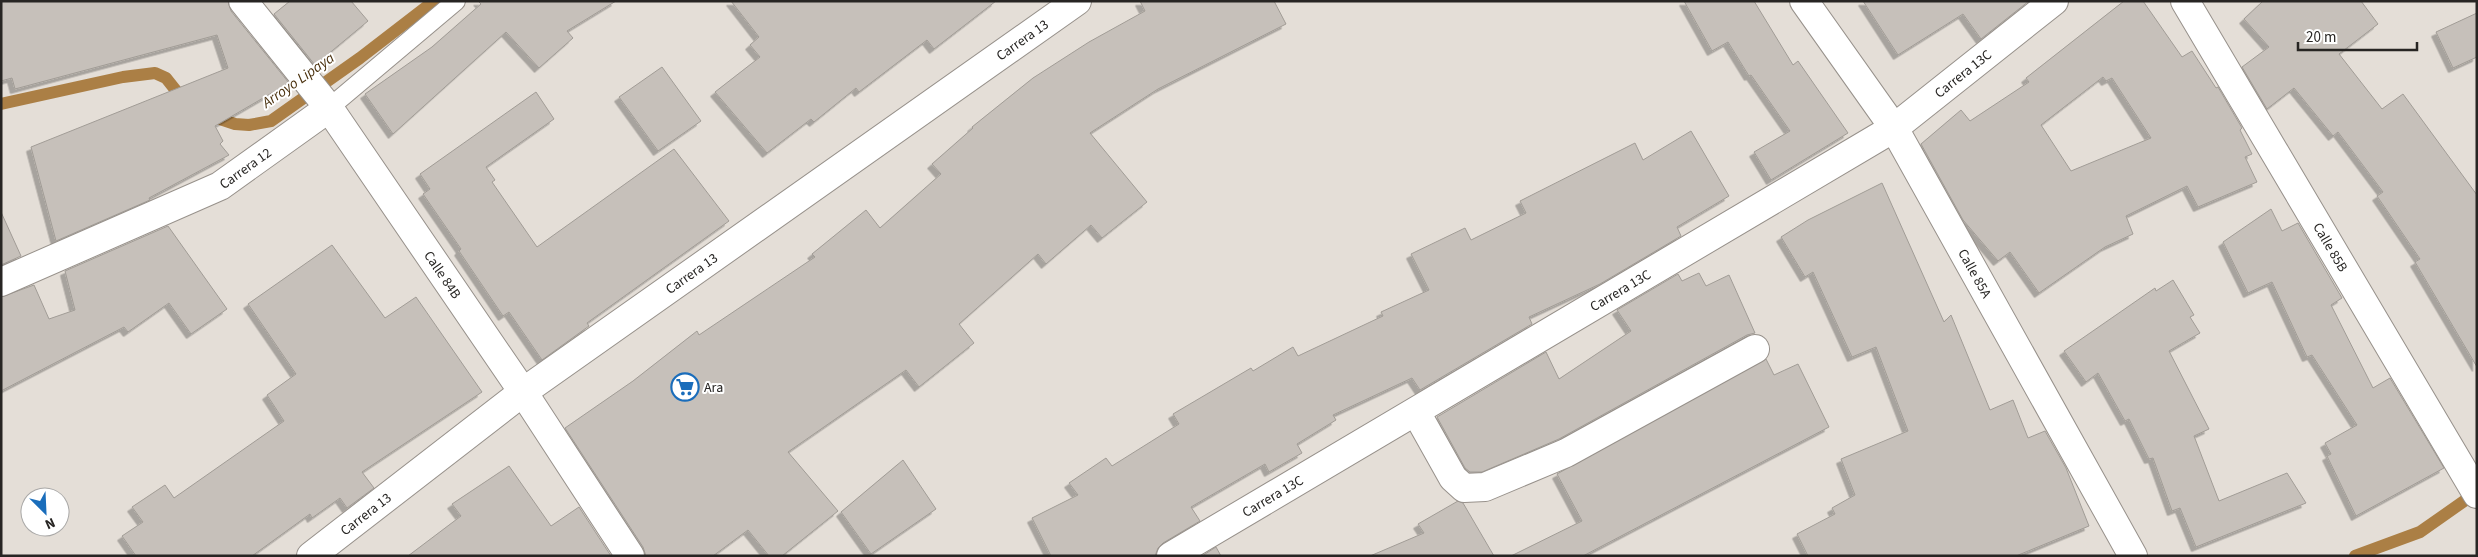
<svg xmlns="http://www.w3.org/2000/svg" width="2478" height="557" font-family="'Source Sans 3',sans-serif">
<defs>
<filter id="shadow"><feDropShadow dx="-4.5" dy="4.5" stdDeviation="0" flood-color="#0004"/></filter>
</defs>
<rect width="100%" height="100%" fill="#e4ded7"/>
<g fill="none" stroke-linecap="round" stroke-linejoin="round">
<g stroke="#ab7f45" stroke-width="12">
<polyline points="1,104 123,77 155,73 166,78 185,102"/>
<polyline points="208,115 235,124 249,125 271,121 360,58 434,1"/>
<polyline points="2355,556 2420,532 2477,492"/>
</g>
</g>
<g fill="#c6c0ba" stroke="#a19c96" fill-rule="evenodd" filter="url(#shadow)">
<polygon points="1,1 228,1 231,11 289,83 215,126 223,141 220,144 229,155 149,198 150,200 56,241 31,147 228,68 217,35 15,89 12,78 1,81"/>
<polygon points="290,1 351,1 368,21 315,65 274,14"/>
<polygon points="478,1 616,1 567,31 573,38 539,68 506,32 393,134 365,94 432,47 481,4"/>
<polygon points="731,1 996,1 934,49 927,40 859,92 856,88 814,122 811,119 767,153 715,92 760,57 750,45 759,37"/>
<polygon points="1140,1 1274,1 1286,24 1158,89 1090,133 1147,202 1102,238 1091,225 1046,264 1038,254 959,324 974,343 919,387 906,370 788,452 838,511 782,556 769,556 748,530 713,556 646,556 643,547 565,428 633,381 697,331 699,335 815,257 812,254 866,210 880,228 941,174 932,164 973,128 972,127 1033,78 1089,42 1145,11"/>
<polygon points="1684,1 1754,1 1793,65 1798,61 1848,133 1771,180 1754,152 1790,131 1751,75 1749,76 1728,42 1712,51"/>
<polygon points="1863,1 2029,1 1981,39 1963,14 1898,55"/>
<path d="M2124 1H2143L2182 57 2192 51 2216 88 2218 87 2242 128 2240 130 2252 154 2245 157 2257 182 2198 207 2187 186 2126 216 2133 234 2105 247 2039 293 2010 252 1998 261 1963 220 1921 144 1961 110 1970 121 2029 82 2026 78ZM2103 77 2106 81 2112 78 2151 138 2071 171 2041 125Z"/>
<polygon points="2263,1 2361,1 2378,24 2339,54 2382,109 2403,94 2477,195 2477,367 2415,262 2420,259 2377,196 2383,192 2338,132 2333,136 2294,88 2267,109 2242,67 2269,47 2244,19"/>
<polygon points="2477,13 2477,57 2453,68 2436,32"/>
<polygon points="662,67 701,121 658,151 619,97"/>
<polygon points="536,92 554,119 486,167 495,180 492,182 537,247 674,149 729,221 587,323 589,326 542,360 509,312 503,316 459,251 461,249 423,194 430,189 420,174"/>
<polygon points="1691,131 1729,196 1677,227 1681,236 1600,284 1529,317 1532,324 1420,390 1412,378 1333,415 1336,420 1297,444 1302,453 1269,472 1265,464 1191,507 1200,521 1163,543 1158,548 1155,556 1051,556 1032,518 1078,495 1069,483 1106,458 1112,466 1179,424 1173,414 1251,368 1253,371 1293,347 1298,356 1383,316 1381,312 1429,290 1411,254 1465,228 1471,240 1526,213 1520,201 1635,143 1643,160"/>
<polygon points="1882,183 1944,322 1951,315 1990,410 2013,400 2028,438 2045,431 2066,468 2089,526 2016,556 1808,556 1797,534 1835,514 1832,508 1855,495 1841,459 1908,431 1876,347 1852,357 1813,272 1805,277 1781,237 1808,220"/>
<polygon points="2271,209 2282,231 2298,223 2342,298 2331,305 2373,388 2390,378 2444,468 2356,516 2327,456 2331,454 2325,443 2357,425 2312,355 2307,357 2272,282 2248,293 2223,242"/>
<polygon points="1,212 21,256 1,265"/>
<polygon points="168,226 227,309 191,334 169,303 128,332 124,327 1,391 1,297 34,285 49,319 75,310 65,271"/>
<polygon points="332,245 385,318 416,297 482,392 362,472 374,488 347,508 340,498 312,518 310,514 252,556 136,556 122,536 143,522 132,507 165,485 174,498 284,421 267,395 296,374 248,304"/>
<polygon points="1699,273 1706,286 1729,275 1755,333 1747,335 1559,439 1482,472 1470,472 1465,468 1437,417 1546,352 1559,379 1631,331 1617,310 1678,274 1682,281"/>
<polygon points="2173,280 2194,315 2190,317 2200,333 2169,351 2209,429 2194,436 2219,501 2287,473 2306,503 2196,547 2180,508 2172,511 2153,458 2149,459 2129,419 2125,421 2098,373 2086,382 2064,351 2155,288 2156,291"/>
<polygon points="1766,359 1774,375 1798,364 1829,427 1583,556 1511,556 1582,521 1557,474"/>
<polygon points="903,460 936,509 871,554 841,512"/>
<polygon points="509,466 551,526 579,507 611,556 408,556 461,516 452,504"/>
<polygon points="1458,501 1463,503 1494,556 1370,556 1424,533 1418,524"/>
<polygon points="1216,547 1221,556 1202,556"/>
</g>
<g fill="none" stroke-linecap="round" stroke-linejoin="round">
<g stroke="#97918b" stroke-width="20">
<polyline id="lane" points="329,108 456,1"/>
</g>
<g stroke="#97918b" stroke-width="30">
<g id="street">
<path id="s1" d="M243 1 329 108 523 392 630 556"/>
<path id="s2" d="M1804 1 1894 128 2133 556"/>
<path id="s3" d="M2185 1 2477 494"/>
<path id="s4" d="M1 282 220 186 329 108"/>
<polyline points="1416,412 1453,478 1464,488 1485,487 1566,453 1755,349"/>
<path id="s5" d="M1171 556 1894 128 2054 1"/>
</g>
</g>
<g stroke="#97918b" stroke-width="30">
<g id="secondary">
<path id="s6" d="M311 556 523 392 1077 1"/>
</g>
</g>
<use href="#lane" stroke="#fff" stroke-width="18"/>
<use href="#street" stroke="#fff" stroke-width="28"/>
<use href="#secondary" stroke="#fff" stroke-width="28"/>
</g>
<defs>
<g id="supermarket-ring" transform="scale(1.4375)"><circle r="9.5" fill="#fff" stroke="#1a6dbb" stroke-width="1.5"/><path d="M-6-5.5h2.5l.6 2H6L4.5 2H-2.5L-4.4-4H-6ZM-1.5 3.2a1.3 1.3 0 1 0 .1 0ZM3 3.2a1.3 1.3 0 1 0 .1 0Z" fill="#1a6dbb"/></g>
</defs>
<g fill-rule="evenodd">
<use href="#supermarket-ring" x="685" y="387"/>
</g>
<g text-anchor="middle" stroke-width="4" stroke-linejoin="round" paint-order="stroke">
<g font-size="14" fill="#272523" stroke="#fff">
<text dy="5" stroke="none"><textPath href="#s6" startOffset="879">Carrera 13</textPath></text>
<text dy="5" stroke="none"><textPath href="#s5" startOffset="928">Carrera 13C</textPath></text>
<text dy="5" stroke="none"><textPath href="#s4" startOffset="270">Carrera 12</textPath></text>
<text dy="5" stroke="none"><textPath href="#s3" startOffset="286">Calle 85B</textPath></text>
<text dy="5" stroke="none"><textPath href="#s1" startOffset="339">Calle 84B</textPath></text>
<text dy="5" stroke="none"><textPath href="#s6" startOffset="474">Carrera 13</textPath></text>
<text dy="5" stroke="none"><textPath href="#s2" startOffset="322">Calle 85A</textPath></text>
<text dy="5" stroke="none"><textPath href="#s5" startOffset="522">Carrera 13C</textPath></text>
<text dy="5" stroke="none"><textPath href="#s5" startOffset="118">Carrera 13C</textPath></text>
<text dy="5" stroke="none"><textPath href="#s6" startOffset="69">Carrera 13</textPath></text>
</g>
<g font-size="14" fill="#272523" stroke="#fff" text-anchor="start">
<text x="704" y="392">Ara</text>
</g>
<g font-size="15" font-style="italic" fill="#4a310e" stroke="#fff">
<text transform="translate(298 80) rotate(-35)" y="5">Arroyo Lipaya</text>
</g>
</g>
<rect width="2478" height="557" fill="none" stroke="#272523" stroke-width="5"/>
<g transform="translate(45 512) rotate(156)"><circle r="24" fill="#ffffff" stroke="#a9a8a7"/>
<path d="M0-4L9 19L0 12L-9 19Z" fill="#1a6dbb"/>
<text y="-8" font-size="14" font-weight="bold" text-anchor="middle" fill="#272523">N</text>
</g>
<path d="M2298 42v8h119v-8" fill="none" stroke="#272523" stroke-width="2.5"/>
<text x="2306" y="42" font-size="15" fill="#272523" stroke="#ffffff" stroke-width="4" paint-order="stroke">20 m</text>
</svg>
